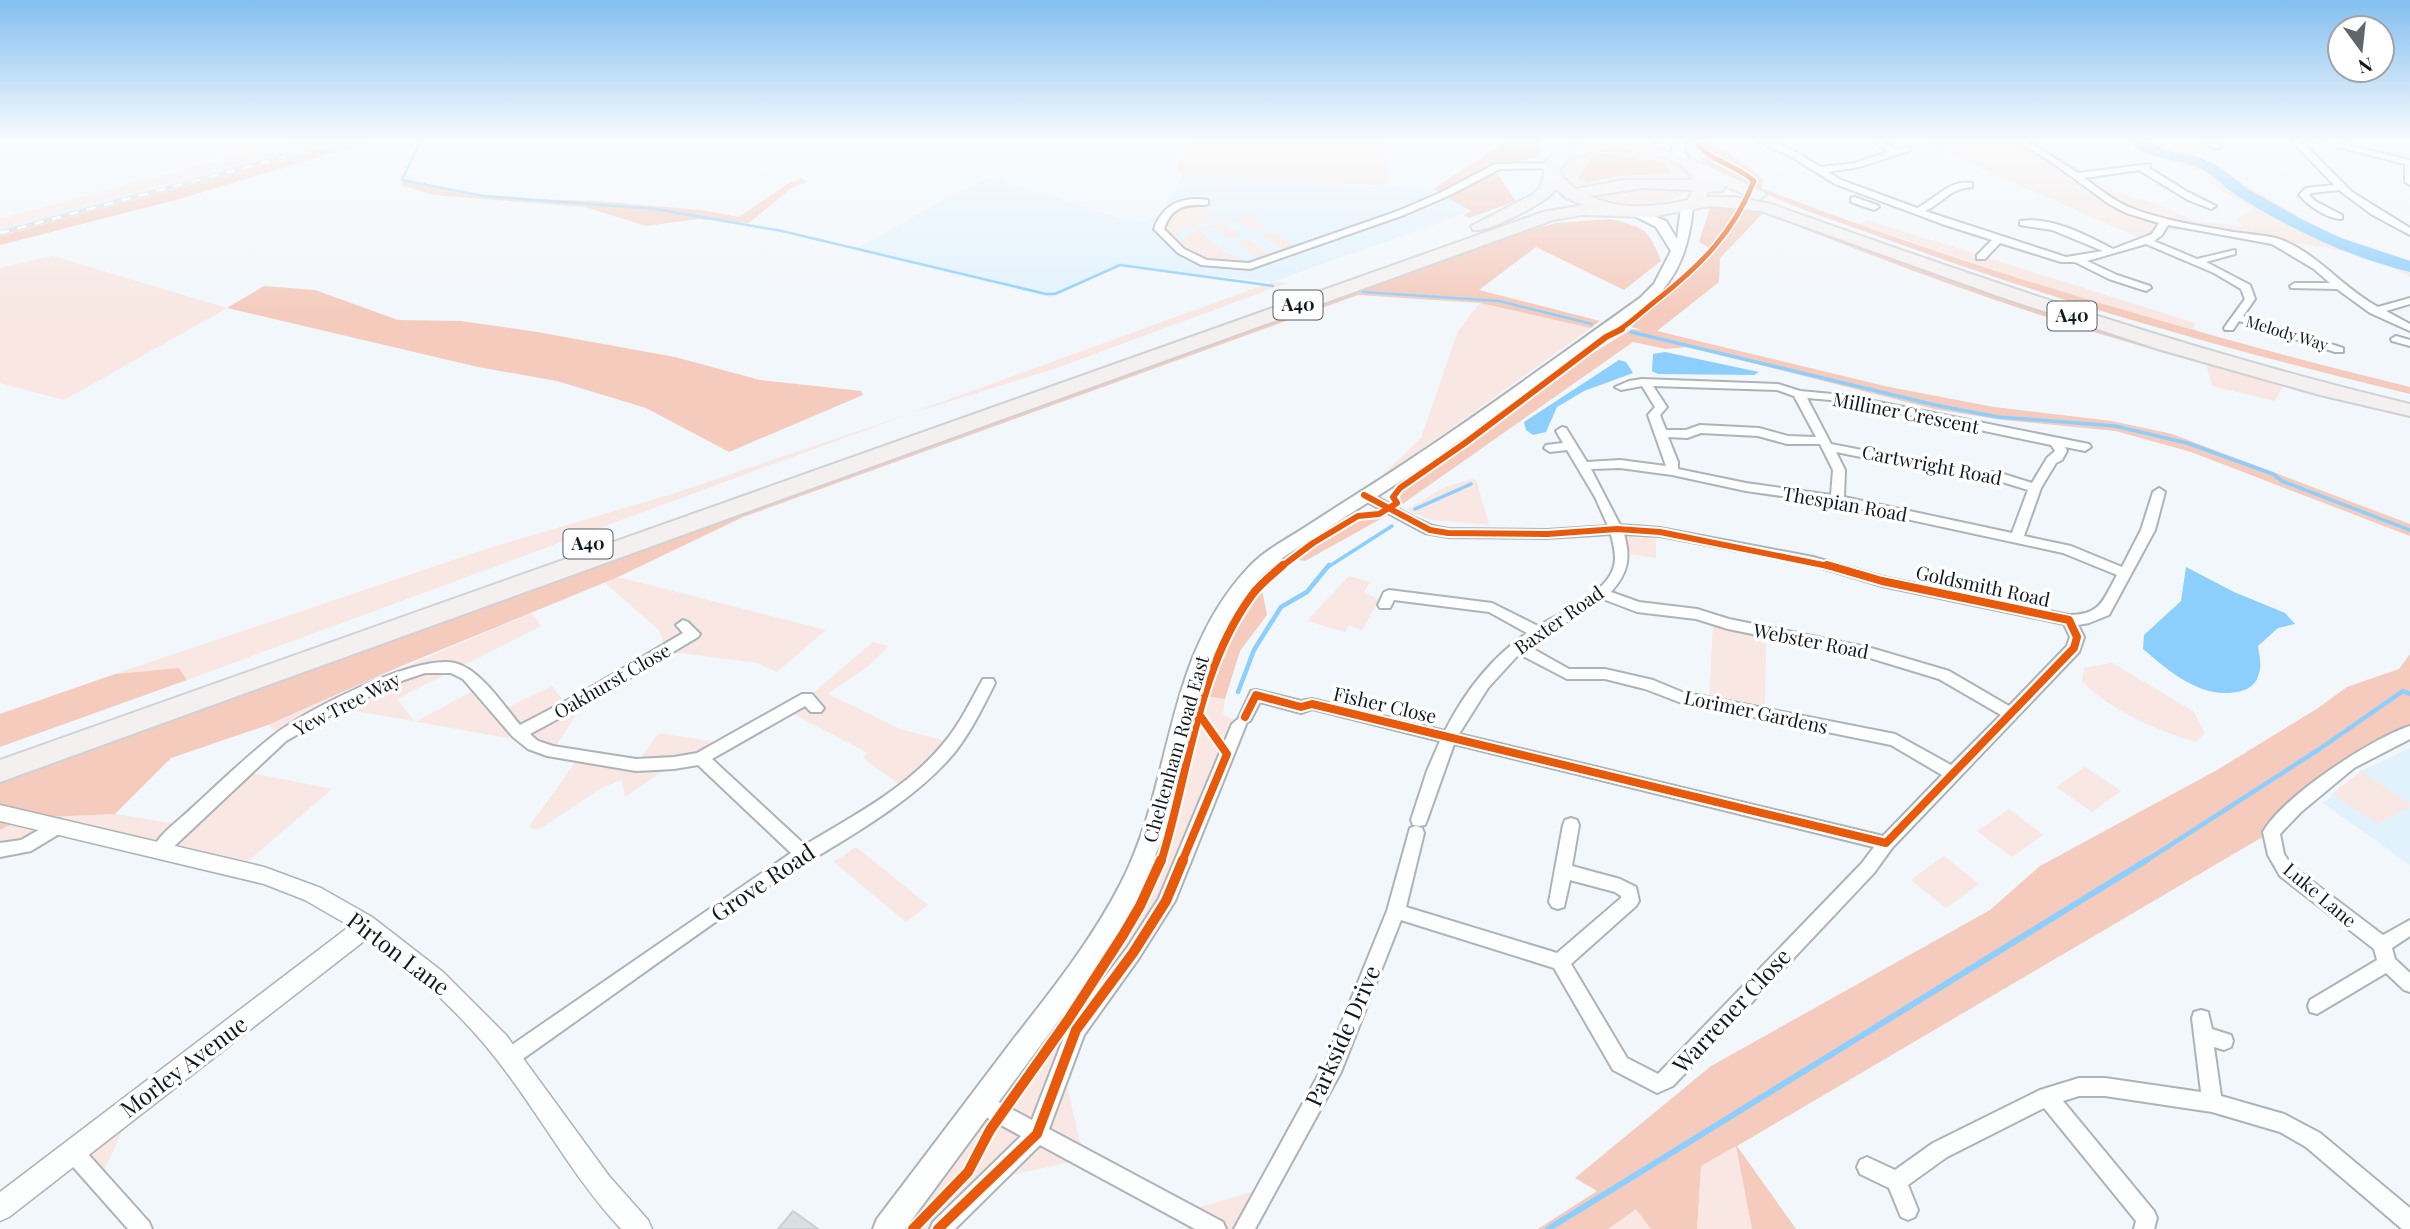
<svg xmlns="http://www.w3.org/2000/svg" width="2410" height="1229" font-family="'Playfair Display',serif">
<rect width="100%" height="100%" fill="#f2f7fb"/>
<g fill="#e2f2fd">
<polygon points="330,140 358,140 0,236 0,228"/>
<polygon points="1183,175 1433,189 1472,211 1272,282 1115,265 1050,297 854,250 947,198 991,177 1130,221 1145,221 1159,216"/>
<polygon points="2410,748 2410,865 2323,803 2361,771"/>
</g>
<g fill="#f8e7e2">
<polygon points="294,140 330,140 0,228 0,219"/>
<polygon points="1192,140 1385,140 1388,186 1183,175 1176,169"/>
<path d="M1917 140H2034L2112 191 2163 206 2193 221 2244 226 2235 219 2254 209 2225 193 2201 173 2119 140H2142L2171 153 2196 157 2329 233 2410 260V277C2379 257 2325 245 2288 243L2285 251 2230 234 2207 231 2161 230 2146 241Z"/>
<path d="M1629 148C1647 156 1688 155 1690 182L1624 181 1577 190C1570 185 1560 178 1562 168 1568 144 1611 148 1629 148Z"/>
<path d="M1631 186 1691 187C1667 213 1616 204 1586 194Z"/>
<polygon points="1194,203 1214,216 1207,218 1211,221 1177,232 1179,236 1171,236 1164,230 1178,205"/>
<path d="M1248 214 1266 227 1255 231 1234 219 1225 224 1242 235 1231 239 1213 227 1201 232 1225 252 1248 262 1257 257 1237 243 1248 239 1268 253 1281 251V248L1261 235 1272 231 1299 247C1264 259 1227 274 1191 253 1185 250 1182 249 1179 243L1194 231Z"/>
<path d="M1868 220 2195 323 2193 329 2198 330 2196 333C2083 300 1971 262 1859 224Z"/>
<polygon points="51,256 63,259 227,308 64,400 0,383 0,268"/>
<polygon points="1272,282 1287,283 1054,369 909,414 187,680 179,668 115,674 486,549 672,494 909,414"/>
<polygon points="1480,303 1591,328 1372,485 1421,438 1458,331"/>
<polygon points="2206,364 2283,386 2275,401 2212,386"/>
<polygon points="1472,479 1476,480 1489,525 1432,520 1406,510 1445,487"/>
<polygon points="1624,534 1656,536 1656,558 1630,554"/>
<polygon points="1349,576 1370,582 1364,592 1379,600 1362,630 1349,625 1345,632 1307,621"/>
<polygon points="618,577 826,630 777,672 758,663 665,651 660,631 605,583"/>
<polygon points="532,613 541,626 397,699 415,722 480,687 500,711 552,686 568,707 588,696 552,752 518,733 508,738 333,707 281,737 268,725"/>
<polygon points="1713,624 1766,634 1765,713 1709,701"/>
<polygon points="873,642 889,646 867,667 828,694 900,729 953,743 907,790 863,758 868,753 786,710 807,698"/>
<path d="M2112 663 2193 711 2205 733 2196 742C2156 730 2111 711 2082 681L2084 668Z"/>
<polygon points="1205,696 1225,699 1223,715 1234,719 1166,901 1063,1069 1084,1159 989,1180 940,1229 887,1229 1132,885 1186,702"/>
<polygon points="659,733 727,744 674,763 625,797 622,780 601,788 538,830 529,827 579,757 636,765"/>
<polygon points="2085,767 2121,791 2092,812 2056,787"/>
<polygon points="242,771 332,789 239,869 58,826 0,850 0,830 23,818 115,814 184,825"/>
<polygon points="2361,771 2410,804 2410,807 2378,824 2332,794"/>
<polygon points="2009,809 2043,835 2012,857 1977,831"/>
<polygon points="856,847 928,905 906,922 834,862"/>
<polygon points="1944,856 1979,884 1946,908 1911,880"/>
<polygon points="134,1105 99,1182 73,1152"/>
<polygon points="1736,1146 1752,1229 1697,1229 1701,1166"/>
<polygon points="1268,1187 1244,1229 1188,1229 1184,1212"/>
<polygon points="1637,1208 1651,1229 1608,1229"/>
</g>
<g fill="#f4cbbd">
<polygon points="358,140 376,140 176,200 0,245 0,236"/>
<polygon points="1509,140 1537,140 1541,143 1538,157 1490,170 1499,176 1516,201 1469,218 1464,215 1471,211 1433,189"/>
<path d="M1695 140H1708C1725 155 1749 162 1763 180L1761 188C1974 270 2190 333 2410 387V394C2236 352 2065 304 1897 243 1831 219 1761 198 1702 161L1706 153 1699 148Z"/>
<polygon points="1602,153 1663,162 1670,173 1619,176 1586,182 1578,178 1593,154"/>
<polygon points="802,178 808,182 793,187 749,223 699,219 646,226 585,207 433,195 401,185 403,181 494,198 595,201 701,210 739,217 787,184"/>
<path d="M1728 204 1765 210 2038 310 2171 350 2410 414V418C2285 387 2160 354 2037 314 1944 284 1853 248 1763 213L1720 258 1719 282 1657 331 1889 387 1994 407 2112 421 2172 434 2410 524V536L2191 452 2116 431 2003 420 1934 409 1689 347 1666 349 1633 342 1401 505 1400 493 1588 356 1632 329 1643 330 1631 327 1714 251 1699 242 1710 207Z"/>
<path d="M1611 219C1645 228 1648 228 1661 261L1624 290 1536 247 1479 290 1600 321 1591 328 1480 303 1358 295 743 517 618 577 399 667 268 725 171 758 115 814 23 818 0 830V779L1527 231 1556 223Z"/>
<polygon points="264,286 315,290 398,320 461,321 537,332 675,357 760,380 861,391 863,395 729,452 646,408 557,381 478,367 227,308"/>
<polygon points="1364,514 1386,516 1305,561 1294,559"/>
<polygon points="1261,585 1267,615 1240,651 1225,699 1205,696 1217,656 1237,618"/>
<polygon points="2410,654 2410,732 2348,764 2271,832 1737,1146 1796,1229 1752,1229 1736,1146 1701,1166 1697,1229 1651,1229 1636,1209 1608,1229 1538,1229 1597,1191 1575,1178 1711,1066 1990,910 2040,866 2217,770 2318,708 2347,687 2399,669"/>
<polygon points="179,668 187,680 0,747 0,714 115,674"/>
</g>
<g fill="#8ccffc">
<polygon points="1665,352 1759,372 1754,375 1658,374 1652,371 1653,354"/>
<polygon points="1619,360 1626,362 1633,373 1584,391 1557,407 1546,432 1533,435 1526,430 1524,422"/>
<path d="M2186 567 2234 592 2285 613 2295 624 2278 628 2258 646C2259 655 2262 665 2259 673 2257 683 2250 689 2241 691 2203 701 2170 672 2143 649L2144 635 2181 601Z"/>
</g>
<g fill="none" stroke-linecap="round" stroke-linejoin="round">
<g stroke="#8ccffc" stroke-width="2.5">
<polyline points="421,140 402,180 484,196 655,209 782,231 1046,294 1055,294 1120,265 1273,286"/>
<polyline points="1363,292 1499,301 1592,324"/>
</g>
<g stroke="#8ccffc" stroke-width="3.5">
<polyline points="1631,332 1935,405 1998,417 2115,426 2187,443 2273,474 2282,481 2410,530"/>
<polyline points="1415,509 1471,484"/>
<polyline points="1328,567 1392,526"/>
</g>
<g stroke="#8ccffc" stroke-width="4.5">
<polyline points="1238,692 1254,650 1281,607 1307,592 1329,565"/>
<polyline points="2144,862 2318,750 2403,691 2410,694"/>
</g>
<polyline stroke="#8ccffc" stroke-width="6" points="1548,1229 2147,860"/>
<path fill="#8ccffc" fill-rule="evenodd" d="M2127 140H2146L2168 151 2194 156 2217 165 2248 189 2303 220 2341 238 2410 261V272C2349 257 2292 230 2239 197 2227 190 2217 178 2205 171 2181 157 2147 162 2127 140Z"/>
</g>
<polygon fill="#d8dee3" stroke="#c9d0d5" stroke-width="2" points="793,1211 818,1229 778,1229"/>
<g fill="none" stroke-linecap="round" stroke-linejoin="round">
<g stroke="#adb3b8" stroke-width="4">
<g id="minor">
<path d="M1755 140C1779 140 1801 155 1821 167L1855 163 1888 152 1872 140H1882L1896 149 1909 147V151L1859 167 1828 172 1841 180 1917 208C1936 199 1949 179 1972 183V187C1948 189 1946 201 1925 211L2066 257 2103 251 2052 230 2020 225V221C2051 216 2086 235 2113 249L2152 234 2159 223 2126 213 2109 204 2050 161 2016 140H2026L2078 173 2150 164 2149 168 2186 191 2216 206 2211 209 2188 200 2139 170 2084 178C2100 189 2116 203 2134 209 2166 221 2200 226 2233 232 2247 234 2262 235 2276 238 2315 250 2342 288 2378 307L2410 298V304L2386 311 2410 324V331L2370 313 2337 289 2291 288 2290 286 2295 283H2330L2314 269 2272 244 2168 225 2162 235 2154 241 2197 259 2235 250V254L2206 262 2250 285 2255 299 2243 316 2343 348V352H2335L2239 321 2233 330H2225L2224 328 2245 299 2241 289 2214 273 2146 244 2087 261 2117 275 2150 286 2151 288 2146 291 2109 279 2075 262H2061L2000 243 1985 259H1977V255L1992 240 1942 224 1835 184 1792 157Z"/>
<polygon points="2199,140 2210,140 2222,147 2215,149"/>
<path d="M2291 140H2300L2352 192 2410 228V235L2371 214 2339 190 2312 193 2309 195 2315 201 2342 215V219C2327 219 2309 206 2299 195L2306 188 2334 185Z"/>
<polygon points="2311,140 2326,140 2410,160 2410,185 2405,182 2405,164"/>
<path d="M1552 163 1555 164V168L1500 169 1448 196 1404 215 1250 269 1201 265 1178 253 1154 229C1163 204 1182 196 1208 200V204L1205 205C1184 204 1171 208 1164 229L1184 249 1207 260 1249 263 1398 211 1442 192 1495 164Z"/>
<polygon points="1854,197 1877,205 1879,207 1874,210 1851,202 1851,198"/>
<polygon points="2396,336 2410,340 2410,346 2392,341 2391,339"/>
<path d="M1642 379 1778 384 1800 391 1843 395 2089 444 2091 447 2085 451 2065 447 2067 451 2062 460 2056 463 2041 488 2024 536 2071 546 2122 567 2141 530 2153 492 2159 488 2165 492 2155 530 2109 615 2089 623 2078 625 2084 637 2079 652 1892 848 1874 873 1673 1086 1657 1093 1613 1070 1554 968 1401 920 1341 1072 1255 1229H1234L1326 1061 1387 911 1410 828 1416 826 1422 828 1424 833 1406 907 1557 953 1621 898V896L1615 892 1570 880 1564 907 1558 909 1552 907 1549 902 1563 825 1565 820 1571 818 1577 820 1579 825 1572 866 1620 879 1636 887 1639 901 1636 906 1571 964 1627 1058 1658 1074 1862 863 1874 847 1454 744 1427 820 1425 825 1419 826 1413 825 1411 820 1427 771 1440 741 1312 709 1301 713 1260 702 1250 721 1247 722 1175 901 1139 958 1084 1035 1049 1129 1223 1222 1226 1229H1195L1040 1145 955 1229H930L933 1222 1021 1136 975 1111 972 1104 975 1097 982 1095 989 1097 1032 1120 1069 1024 1127 948 1159 898 1232 724 1238 719 1251 691 1256 690 1301 701 1312 699 1445 731C1464 693 1492 657 1527 633L1489 612 1394 600 1390 608H1380L1378 605 1384 592 1389 590 1492 603 1538 626C1560 613 1607 594 1614 566 1617 556 1613 544 1611 534L1547 538 1448 537 1425 533 1360 498 1358 495 1360 492H1368L1413 517 1433 526 1448 529 1547 530 1608 526 1595 497 1567 450 1550 452 1544 448 1546 445 1563 443 1556 431 1562 427 1566 428 1587 462 1620 460 1666 466 1648 415 1655 407 1642 386 1621 390 1615 387 1629 381ZM1653 386 1777 390 1794 396 1816 437 1788 436 1759 428 1700 425 1686 430H1666L1660 415 1667 407ZM1807 398 1843 401 2051 445 2055 451 2047 458 2032 483 1997 472H1975L1831 444ZM1701 433 1758 436 1787 444H1820L1833 470 1831 495 1746 483 1678 469V462L1668 437 1687 438ZM1836 452 1975 480H1996L2028 490 2012 533 1844 497 1845 470ZM1620 468 1672 475 1746 491 1837 504 2063 553 2117 575C2103 600 2101 615 2069 615L1883 577 1813 557 1660 528 1620 525 1591 469ZM1624 534 1660 536 1812 565 1882 586 2064 624 2070 637 2067 646 2009 706 1949 671 1871 648 1729 619 1697 609 1639 602 1611 592C1628 573 1631 558 1624 534ZM1603 599 1637 612 1696 619 1728 629 1870 658 1939 679 2001 715 1951 765 1895 734 1682 692 1653 680 1605 669H1569L1528 646ZM1519 654 1567 679H1605L1645 689 1679 702 1891 745 1942 775 1883 836 1459 734 1488 688Z"/>
<path d="M683 620 688 622 700 634 698 637 593 700 530 734 538 741 553 746 636 759 674 757 697 753 802 694H812L824 708 821 712H811L805 706 712 759 805 845C853 816 907 788 943 744 960 724 970 702 983 679H993L995 683C983 707 972 730 955 752 905 813 813 855 747 900 670 953 594 1009 517 1063L510 1066 503 1063 500 1057 503 1051 791 853 698 765 674 769 636 771 547 756 528 749 513 737 463 679 451 673H425L404 680 338 711 286 741 167 853 161 855 155 853 153 848C161 832 181 819 194 806 220 782 246 757 274 735 306 710 416 654 455 663 480 669 504 706 520 725L583 692 683 633 676 625Z"/>
<path d="M2410 726V739L2354 768 2301 812 2280 834 2284 854 2292 866 2383 935 2410 920V936L2392 948 2395 959 2410 973V992L2404 990 2386 973 2317 1014 2310 1012 2308 1006 2310 1000 2377 960 2374 949 2280 876 2268 855 2263 832C2282 797 2372 738 2410 726Z"/>
<polygon points="58,819 64,821 66,826 64,831 31,851 0,857 0,843 21,840"/>
<polygon points="2201,1010 2208,1012 2212,1029 2231,1035 2233,1041 2231,1047 2224,1050 2214,1047 2221,1096 2284,1114 2320,1133 2410,1208 2410,1229 2402,1229 2306,1147 2280,1132 2212,1112 2105,1096 2079,1096 2063,1101 2154,1211 2157,1218 2154,1229 2134,1229 2136,1221 2044,1108 1947,1157 1908,1185 1918,1210 1915,1217 1908,1220 1901,1217 1889,1188 1860,1174 1857,1167 1860,1160 1867,1157 1895,1170 1933,1143 2040,1090 2079,1078 2105,1078 2201,1092 2192,1018 2194,1012"/>
<polygon points="73,1142 80,1145 149,1222 152,1229 128,1229 66,1159 63,1152 66,1145"/>
</g>
</g>
<g stroke="#adb3b8" stroke-width="3">
<path id="tertiary" d="M0 805 264 867 321 888 372 917 443 972 506 1035 609 1176 648 1220 652 1229H621C578 1183 547 1127 510 1077 471 1023 421 976 368 938L9 1217 0 1221V1192L350 926 305 900 264 884 0 821Z"/>
</g>
<g stroke="#adb3b8" stroke-width="4">
<g id="secondary">
<path d="M1622 140H1661C1651 146 1623 151 1613 144Z"/>
<polygon points="1674,140 1686,140 1684,150 1689,160 1687,163 1677,160 1672,150"/>
<path d="M1687 202 1693 206C1689 247 1680 274 1650 304L1424 466 1285 556 1262 575 1241 601 1223 631 1208 665 1196 702 1172 815 1140 892 1113 942 1065 1012 905 1229H873L877 1219C922 1160 967 1100 1012 1041 1051 991 1092 940 1121 883 1174 779 1164 659 1247 569 1263 551 1287 539 1307 526 1342 503 1377 482 1411 459 1489 407 1564 352 1640 298L1654 284 1671 251 1656 227 1627 212 1633 208 1666 221 1677 239 1681 206Z"/>
</g>
</g>
<g stroke="#cfd2d5" stroke-width="4">
<path id="trunk" d="M1602 140C1662 140 1710 168 1764 192L1766 195 1758 200 1722 185 1724 188 1722 191 1708 192 1706 197H1734L1771 204C1981 279 2192 352 2410 404V416L2320 395 2158 349 1998 296 1761 211 1710 206 1651 217 1582 215 1553 220 0 782V760L1543 212 1583 205 1566 198 1556 189C1548 202 1488 233 1473 230L1471 226 1534 194C1543 186 1543 179 1544 169 1545 147 1586 142 1602 140ZM1605 149C1629 148 1684 153 1692 180H1625L1576 189 1562 177 1559 169 1570 158ZM1643 188 1692 190 1688 200C1653 208 1622 210 1589 196Z"/>
</g>
<use href="#minor" fill="#fdfefe" fill-rule="evenodd"/>
<use href="#tertiary" fill="#fdfefe" fill-rule="evenodd"/>
<use href="#secondary" fill="#fdfefe" fill-rule="evenodd"/>
<use href="#trunk" fill="#f4f0f0" fill-rule="evenodd"/>
<g stroke="#d6d8d9" stroke-width="4.5">
<polyline id="rail" points="0,233 347,140"/>
</g>
<use href="#rail" stroke="#fff" stroke-width="2.5" stroke-dasharray="9" stroke-linecap="butt"/>
<g stroke="#fff" stroke-width="8">
<path id="cycleway-far3" d="M1619 330C1633 321 1645 309 1658 299 1700 266 1734 232 1754 181 1736 164 1708 162 1695 140"/>
</g>
<g stroke="#fff" stroke-width="10">
<g id="cycleway-far2">
<polyline points="1364,495 1430,530 1448,533 1547,534 1617,529 1660,532 1833,567"/>
<polyline points="1281,567 1313,543 1358,516 1379,514 1397,503 1393,497 1400,488 1465,443 1606,337 1622,329"/>
</g>
</g>
<g stroke="#fff" stroke-width="12">
<g id="cycleway-far1">
<polyline points="1245,717 1256,695 1301,707 1312,704 1886,843 2074,648 2077,637 2069,620 1882,581 1827,565"/>
<path d="M1161 862C1189 774 1196 671 1252 595 1260 584 1273 574 1283 565"/>
<polyline points="1182,862 1227,754 1201,717"/>
</g>
</g>
<g stroke="#fff" stroke-width="14">
<g id="cycleway">
<polyline points="913,1229 968,1172 990,1130 1068,1020 1123,935 1140,906 1161,860"/>
<polyline points="938,1229 1037,1134 1076,1030 1133,953 1166,901 1183,860"/>
</g>
</g>
<use href="#cycleway-far3" stroke="#e8590c" stroke-width="5"/>
<use href="#cycleway-far2" stroke="#e8590c" stroke-width="6"/>
<use href="#cycleway-far1" stroke="#e8590c" stroke-width="8"/>
<use href="#cycleway" stroke="#e8590c" stroke-width="10"/>
</g>
<linearGradient id="sky" x2="0" y2="1"><stop stop-color="#83bff0"/><stop offset="0.45" stop-color="#f9fbfd"/><stop offset="1" stop-color="#f9fbfd" stop-opacity="0"/></linearGradient>
<rect width="2410" height="312" fill="url(#sky)"/>
<g text-anchor="middle" stroke-width="7" stroke-linejoin="round" paint-order="stroke">
<g font-size="16" fill="#11191f" stroke="#fff">
<text transform="translate(2287 333) rotate(17)" y="6">Melody Way</text>
</g>
<g fill="#fff" stroke="#585e62" stroke-width="2">
<rect x="1273.5" y="290.5" width="49" height="29" rx="5"/>
<rect x="2047.5" y="301.5" width="49" height="29" rx="5"/>
<rect x="563.5" y="529.5" width="49" height="29" rx="5"/>
</g>
<g font-size="18" font-weight="bold" fill="#11191f">
<text x="1298" y="311">A40</text>
<text x="2072" y="322">A40</text>
<text x="588" y="550">A40</text>
</g>
<g font-size="19" fill="#11191f" stroke="#fff">
<text transform="translate(1906 413) rotate(11)" y="7">Milliner Crescent</text>
<text transform="translate(1932 465) rotate(11)" y="7">Cartwright Road</text>
<text transform="translate(1845 504) rotate(10)" y="7">Thespian Road</text>
<text transform="translate(1983 586) rotate(12)" y="7">Goldsmith Road</text>
<text transform="translate(1559 620) rotate(-35)" y="7">Baxter Road</text>
<text transform="translate(1811 641) rotate(11)" y="7">Webster Road</text>
<text transform="translate(612 681) rotate(-30)" y="7">Oakhurst Close</text>
<text transform="translate(347 704) rotate(-27)" y="7">Yew Tree Way</text>
<text transform="translate(1385 705) rotate(13)" y="7">Fisher Close</text>
<text transform="translate(1756 712) rotate(12)" y="7">Lorimer Gardens</text>
<text transform="translate(1176 749) rotate(-74)" y="7">Cheltenham Road East</text>
<text transform="translate(2320 895) rotate(40)" y="7">Luke Lane</text>
</g>
<g font-size="23" fill="#11191f" stroke="#fff">
<text transform="translate(763 883) rotate(-34)" y="8">Grove Road</text>
<text transform="translate(398 954) rotate(37)" y="8">Pirton Lane</text>
<text transform="translate(1732 1011) rotate(-47)" y="8">Warrener Close</text>
<text transform="translate(1343 1036) rotate(-66)" y="8">Parkside Drive</text>
<text transform="translate(184 1067) rotate(-37)" y="8">Morley Avenue</text>
</g>
</g>
<g transform="translate(2361 49) rotate(165)"><circle r="33" fill="#ffffff" stroke="#a0a3a5" stroke-width="2"/>
<path d="M0-5L12 26L0 18L-12 26Z" fill="#60676c"/>
<text y="-10" font-size="19" font-weight="bold" text-anchor="middle" fill="#11191f">N</text>
</g>
</svg>
